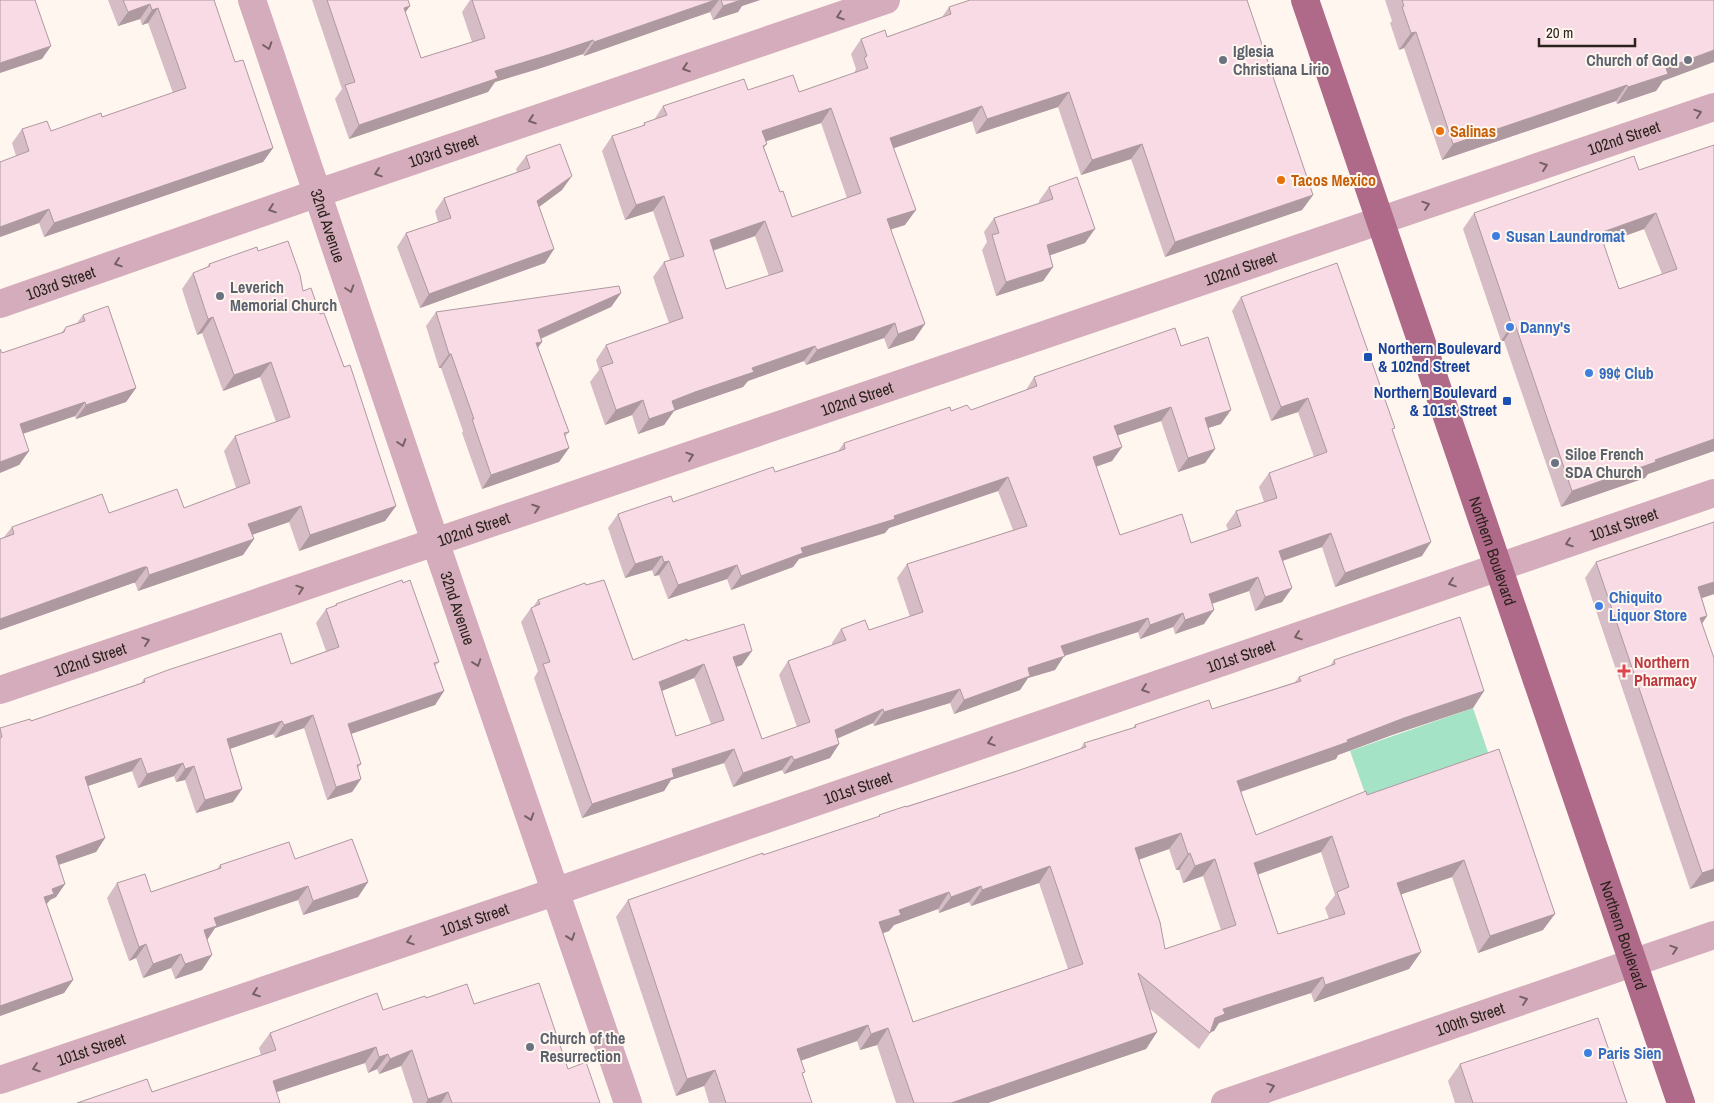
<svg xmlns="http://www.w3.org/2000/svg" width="1714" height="1103" font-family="'Archivo Narrow',sans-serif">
<rect width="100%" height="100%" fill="#fff7ef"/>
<polygon fill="#a4e3c5" points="1473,708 1492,764 1370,807 1350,751"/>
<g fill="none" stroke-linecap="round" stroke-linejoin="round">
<g stroke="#d4acbc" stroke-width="28">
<path id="s1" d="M252 0 426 515 628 1103"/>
<path id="s2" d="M0 304 318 193 886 0"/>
<path id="s3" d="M0 690 1714 107"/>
<path id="s4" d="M0 1080 525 902 1714 493"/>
<path id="s5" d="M1225 1103 1714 935"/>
</g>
<path stroke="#b06a89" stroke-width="28" id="s6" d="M1305 0 1681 1103"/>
</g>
<g fill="#d5bcc5" fill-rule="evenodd">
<polygon points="108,0 214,0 235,62 273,148 263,162 44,237 39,223 0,237 0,162 16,156 12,143 22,129 51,131 102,117 173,93 148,23 142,25 140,19 118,26"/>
<polygon points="312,0 408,0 405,13 421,58 472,42 462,12 470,0 760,0 742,6 738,12 713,20 710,12 584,56 583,54 538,69 495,82 488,92 349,139 335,99 342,89"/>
<polygon points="1385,0 1714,0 1656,91 1617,104 1616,101 1442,160 1404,48 1399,50 1390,23 1392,21"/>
<path d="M949 7 1313 195 1302 210 1165 257 1131 159 1081 175 1058 107 976 134 972 121 894 148 905 225 891 229 914 340 888 349 884 338 806 365 804 361 748 381 743 387 685 407 674 411 664 425 638 434 632 415 605 425 590 382 599 370 596 360 606 345 669 323 653 277 664 262 670 260 653 211 625 220 602 151 612 136 643 126 644 123 654 120 663 106 748 90 799 92 854 73 856 69 851 54 861 39 887 37 942 17ZM821 123 847 198 792 217 780 192 764 148 767 144 766 141ZM755 236 769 276 726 289 713 251Z"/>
<path d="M1714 145V451L1648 474 1645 478 1561 507 1504 341H1501L1463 229 1474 213 1639 170ZM1644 229 1662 274 1619 289 1603 244Z"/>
<polygon points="526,156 562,190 539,207 554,249 545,263 420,308 397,247 406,233 438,222 435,211 444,198 517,172 516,169"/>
<polygon points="1049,187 1085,243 1050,255 1053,267 1043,281 996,296 982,250 987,242 984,232 994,218 1039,203 1039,201"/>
<polygon points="258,251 303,291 320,314 396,506 385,521 299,551 289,522 252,535 254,539 243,555 138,591 135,583 133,583 0,630 0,539 4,537 12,527 109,513 184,508 236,488 224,451 235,436 276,422 260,377 223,391 202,333 197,335 182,289 193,273 207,268 209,264"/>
<polygon points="621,293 611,307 541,339 542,342 538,347 569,432 565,437 569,448 559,462 482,489 462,433 463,431 441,368 439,368 426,326 436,312"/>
<path d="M1241 297 1393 431 1422 556 1335 587 1322 547 1283 561 1292 588 1282 602 1255 611 1249 591 1212 604 1204 624 1175 634 1173 627 1140 639 1138 632 1064 656 1055 670 1028 678 1020 690 954 714 950 703 874 726 873 723 837 738 839 744 830 758 784 774 782 770 733 787 724 763 671 780 664 791 582 818 534 678 538 671 521 622 531 608 533 607 538 600 633 660 687 641 742 665 736 667 762 739 797 727 779 675 788 661 832 645V643L841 629 869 630 910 617 897 578 907 564 1013 530 998 491 889 528 885 533 799 559 793 567 731 590 727 579 668 599 659 575 654 576 652 570 625 578 608 528 618 514 673 502 775 472 838 451 844 443 951 411 971 410 1026 390 1034 377 1181 346 1221 424 1208 428 1215 449 1205 463 1178 472 1161 421 1118 435 1122 447 1112 461 1096 467 1120 535 1191 543 1228 530 1226 525 1236 511 1264 502 1259 487 1269 473 1314 457 1298 412 1271 421 1232 311ZM694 678 711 724 676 736 662 691Z"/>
<polygon points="83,315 136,388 126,402 76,419 75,416 23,434 29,451 19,465 2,353 61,333 66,327 77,323"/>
<polygon points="1714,522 1714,594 1702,598 1707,616 1702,624 1714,658 1714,881 1690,889 1585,578 1596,562"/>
<polygon points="403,583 439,662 435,666 444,691 435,705 351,734 361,764 358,768 361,779 352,792 327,800 304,728 275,738 273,734 230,749 242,789 233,802 196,813 185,780 176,782 174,776 138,788 132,771 88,786 105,838 96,852 59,865 65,884 56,897 50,900 46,905 73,980 64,993 0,1016 0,728 31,721 141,683 144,679 291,664 326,651 316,623 326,609 334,606 336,604"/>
<path d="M1334 660 1484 691 1473 708 1392 735 1338 755 1336 759 1241 792 1256 835 1499 749 1543 930 1478 953 1452 877 1401 894 1421 952 1409 969 1314 1002 1311 993 1219 1023 1214 1031 1211 1032 1199 1049 1150 1009 1157 1032 1146 1049 988 1103H896L877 1045 860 1050 857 1041 801 1060 802 1075 812 1103H709L704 1086 676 1096 616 917 628 900 878 817 879 815 1017 771 1080 749 1084 743 1133 728 1135 725 1212 709 1295 682 1299 677 1330 666ZM1169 849 1176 870H1179L1183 883 1203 876 1221 930 1165 949 1139 859ZM1321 852 1335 895 1325 908 1329 919 1278 934 1258 874ZM1039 883 1068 969 913 1022 883 933 889 931 894 925 938 909 939 913 969 902 971 906Z"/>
<polygon points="295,859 368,882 358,897 303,915 298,900 215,928 207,940 202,970 175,979 171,968 143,978 136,958 129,961 107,898 117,883 151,892 217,869 220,865"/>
<polygon points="426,998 474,1004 568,1069 600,1103 413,1103 401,1066 379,1074 377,1069 368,1073 365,1063 276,1092 152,1092 261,1055 259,1048 270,1033 383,1010"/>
<polygon points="1460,1064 1627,1103 1455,1103 1448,1081"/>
</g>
<g fill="#ae99a0">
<polygon points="715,0 719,0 710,12 584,56 594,42"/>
<polygon points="741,0 760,0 742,6 738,12 713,20 723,6"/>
<polygon points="150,4 140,19 118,26 128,12"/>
<polygon points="410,6 400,20 404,8"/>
<polygon points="158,8 148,23 142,25 152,10"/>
<polygon points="1416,32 1404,48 1399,50 1411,33"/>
<polygon points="593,40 583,54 538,69 495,82 488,92 349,139 359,125 495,71"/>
<polygon points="51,46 42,59 0,73 0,63"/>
<polygon points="1714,50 1714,62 1663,81 1656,91 1617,104 1628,87 1666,68"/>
<polygon points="1627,85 1616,101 1442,160 1453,144"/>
<polygon points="1069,92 1058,107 976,134 987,119"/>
<polygon points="982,106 972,121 880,153 890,138"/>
<polygon points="831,108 821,123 752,146 762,131"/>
<polygon points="1142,144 1131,159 1081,175 1092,160"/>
<polygon points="273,148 263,162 44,237 54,223"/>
<polygon points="572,176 562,190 528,215 537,201"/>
<polygon points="1313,195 1302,210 1165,257 1175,242"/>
<polygon points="664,196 653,211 625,220 636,205"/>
<polygon points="49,209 39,223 0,237 0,227"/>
<polygon points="916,210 905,225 877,234 887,219"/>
<polygon points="1656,213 1644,229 1588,249 1600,233"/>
<polygon points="765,221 755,236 699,255 710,240"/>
<polygon points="1095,229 1085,243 1037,260 1047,245"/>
<polygon points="554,249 545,263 420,308 429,294"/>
<polygon points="1053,267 1043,281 996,296 1006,282"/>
<polygon points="621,293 611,307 528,344 538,330"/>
<polygon points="213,317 202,333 197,335 208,319"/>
<polygon points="895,323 884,338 806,365 817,350"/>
<polygon points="925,324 914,340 888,349 898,334"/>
<polygon points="1515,324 1504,341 1501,341 1512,325"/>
<polygon points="542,342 532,356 536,343"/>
<polygon points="815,346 804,361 748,381 743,387 685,407 674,411 664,425 638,434 649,419 672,401 752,368"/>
<polygon points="449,354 451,354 441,368 439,368"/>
<polygon points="271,362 260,377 223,391 234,375"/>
<polygon points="136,388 126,402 76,419 86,405"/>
<polygon points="1308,398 1298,412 1271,421 1281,407"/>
<polygon points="643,400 632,415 605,425 616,410"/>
<polygon points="85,402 75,416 10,438 20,424"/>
<polygon points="1171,407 1161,421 1104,440 1114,426"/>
<polygon points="1231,410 1221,424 1195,432 1205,418"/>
<polygon points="1714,439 1714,451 1648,474 1645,478 1561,507 1572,491 1655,460"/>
<polygon points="1122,447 1112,461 1083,471 1093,457"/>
<polygon points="569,448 559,462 482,489 491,475"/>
<polygon points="1215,449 1205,463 1178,472 1188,458"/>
<polygon points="29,451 19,465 0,473 0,462"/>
<polygon points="1008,477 998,491 889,528 885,533 799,559 793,567 731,590 741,576 801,548"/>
<polygon points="301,506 289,522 237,540 248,524"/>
<polygon points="396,506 385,521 299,551 310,535"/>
<polygon points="1331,533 1322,547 1270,565 1279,551"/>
<polygon points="254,539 243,555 138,591 149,575"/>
<polygon points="1431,542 1422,556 1335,587 1345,573"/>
<polygon points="662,556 652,570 625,578 635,564"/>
<polygon points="669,561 659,575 654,576 664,562"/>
<polygon points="737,565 727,579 668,599 678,585"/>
<polygon points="144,567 147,567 135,583 133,583 0,630 0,619"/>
<polygon points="1258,577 1249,591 1199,608 1209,594"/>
<polygon points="1714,582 1714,594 1687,603 1698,587"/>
<polygon points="1292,588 1282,602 1255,611 1265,597"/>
<polygon points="1214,610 1204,624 1175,634 1185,620"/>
<polygon points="1183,613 1173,627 1140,639 1150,625"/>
<polygon points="1707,616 1696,632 1700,618"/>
<polygon points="1148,618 1138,632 1064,656 1055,670 1028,678 1020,690 954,714 964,700 1028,668 1061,646"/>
<polygon points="752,651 742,665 723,671 733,657"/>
<polygon points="704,664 694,678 649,696 659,682"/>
<polygon points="960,689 950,703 874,726 884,712"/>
<polygon points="444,691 435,705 339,738 348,724"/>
<polygon points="1484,691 1473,708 1392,735 1338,755 1336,759 1225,797 1237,781 1404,718"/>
<polygon points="883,709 873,723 825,744 835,730"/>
<polygon points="313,715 304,728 275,738 284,725"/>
<polygon points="282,721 273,734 218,753 227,739"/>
<polygon points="839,744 830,758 784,774 794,760"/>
<polygon points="734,749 724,763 671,780 664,791 582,818 592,804 672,769"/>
<polygon points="792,756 782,770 733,787 743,773"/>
<polygon points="141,758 132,771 76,790 85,777"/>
<polygon points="183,763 174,776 138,788 147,774"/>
<polygon points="194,766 185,780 176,782 185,769"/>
<polygon points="361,779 352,792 327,800 336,787"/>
<polygon points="242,789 233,802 196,813 205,800"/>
<polygon points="1181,833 1169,849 1124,865 1135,848"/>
<polygon points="1332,836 1321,852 1243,880 1254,863"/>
<polygon points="105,838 96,852 46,869 56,856"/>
<polygon points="1190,853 1179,870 1176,870 1188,854"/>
<polygon points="1215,859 1203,876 1183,883 1195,866"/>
<polygon points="1464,860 1452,877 1385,900 1397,883"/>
<polygon points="1050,866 1039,883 971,906 982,890"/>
<polygon points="1714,869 1714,881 1690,889 1702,873"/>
<polygon points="368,882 358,897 303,915 313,901"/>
<polygon points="65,884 56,897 50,900 44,907 44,897 52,889"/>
<polygon points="308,886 298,900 215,928 207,940 204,930 214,918"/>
<polygon points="981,886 969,902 939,913 951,897"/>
<polygon points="949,892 938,909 894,925 889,931 867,939 879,922 899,910"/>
<polygon points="1555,914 1543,930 1478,953 1490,936"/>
<polygon points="146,944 136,958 129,961 139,947"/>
<polygon points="1421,952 1409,969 1314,1002 1325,985"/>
<polygon points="181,954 171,968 143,978 153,964"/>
<polygon points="212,955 202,970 175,979 185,964"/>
<polygon points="1323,977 1311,993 1219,1023 1214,1031 1210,1032 1215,1018 1223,1009"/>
<polygon points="73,980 64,993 0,1016 0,1006"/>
<polygon points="868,1025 857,1041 786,1066 797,1049"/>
<polygon points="888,1028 877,1045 860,1050 871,1034"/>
<polygon points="1157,1032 1146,1049 988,1103 951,1103"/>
<polygon points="376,1047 365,1063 262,1097 273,1081"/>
<polygon points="412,1050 401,1066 379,1074 390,1059"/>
<polygon points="388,1054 377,1069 368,1073 379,1057"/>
<polygon points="715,1070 704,1086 676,1096 687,1079"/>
<polygon points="448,1092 441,1103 426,1103 428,1099"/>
</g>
<g fill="#f8dbe5" stroke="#ae99a0" fill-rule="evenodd">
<polygon points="0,0 35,0 51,46 0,63"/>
<polygon points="123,0 214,0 235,62 243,60 273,148 54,223 49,209 0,227 0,162 29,151 22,129 47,121 51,131 101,113 102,117 186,88 158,8 152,10 150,4 128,12"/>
<polygon points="327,0 408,0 410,6 404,8 421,58 485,38 472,0 715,0 594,42 593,40 548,55 495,71 498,78 359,125 345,85 355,82"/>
<polygon points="721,0 741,0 723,6"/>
<path d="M970 0H1247L1313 195 1175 242 1142 144 1092 160 1069 92 987 119 982 106 890 138 916 210 887 219 925 324 898 334 895 323 817 350 815 346 752 368 754 372 695 392 672 401 675 410 649 419 643 400 616 410 601 367 613 363 606 345 683 318 664 262 684 256 664 196 636 205 612 136 645 125 644 123 667 115 663 106 744 79 748 90 793 75 799 92 868 68 864 58 867 56 861 39 885 30 887 37 951 14 949 7ZM831 108 861 193 792 217 783 191 780 192 763 146 767 144 762 131ZM765 221 783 271 726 289 710 240Z"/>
<polygon points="1402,0 1714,0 1714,50 1666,68 1668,74 1628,87 1627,85 1453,144 1416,32 1411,33 1402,7 1404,6"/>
<polygon points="560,144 572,176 537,201 554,249 429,294 406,233 451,218 444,198 530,168 526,156"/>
<path d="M1714 145V439L1655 460 1656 462 1572 491 1515 324 1512 325 1474 213 1634 156 1639 170ZM1656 213 1677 269 1619 289 1600 233Z"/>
<polygon points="1077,177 1095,229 1047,245 1053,267 1006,282 992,235 999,233 994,218 1053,199 1049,187"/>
<polygon points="288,241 300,275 303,291 311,288 320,314 324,313 344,367 350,365 396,506 310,535 301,506 248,524 254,539 149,575 147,567 144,567 0,619 0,539 14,534 12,527 102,494 109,513 177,489 184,508 250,483 235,436 290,417 271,362 234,375 213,317 208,319 193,273 210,266 209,264 257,247 258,251"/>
<path d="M1337 263 1395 428 1392 429 1431 542 1345 573 1331 533 1279 551 1292 588 1265 597 1258 577 1209 594 1214 610 1185 620 1183 613 1150 625 1148 618 1061 646 1065 656 1028 668 1030 676 964 700 960 689 884 712 883 709 835 730 839 744 794 760 792 756 743 773 734 749 672 769 674 777 592 804 543 664 550 662 531 608 540 604 538 600 585 583 586 585 604 580 633 660 687 639V641L744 624 752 651 733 657 762 739 810 722 788 661 846 640 841 629 865 620 869 630 923 612 907 564 1027 526 1008 477 894 516 895 519 801 548 803 553 741 576 737 565 678 585 669 561 664 562 662 556 635 564 618 514 671 496 673 502 773 467 775 472 845 449 844 443 950 407 951 411 967 405 971 410 1037 386 1034 377 1175 328 1181 346 1208 337 1231 410 1205 418 1215 449 1188 458 1171 407 1114 426 1122 447 1093 457 1120 535 1182 514 1191 543 1241 526 1236 511 1277 498 1269 473 1327 452 1308 398 1281 407 1241 297ZM704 664 724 720 676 736 659 682Z"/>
<polygon points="619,286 621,293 538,330 542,342 536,343 569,432 564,433 569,448 491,475 472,419 474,419 451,354 449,354 436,312"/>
<polygon points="108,306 136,388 86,405 85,402 20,424 29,451 0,462 0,349 2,353 64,332 66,327 85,321 83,315"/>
<polygon points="1714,522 1714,582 1698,587 1707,616 1700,618 1714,658 1714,869 1702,873 1596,562"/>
<polygon points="402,580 403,583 410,580 439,662 434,663 444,691 348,724 361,764 357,765 361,779 336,787 313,715 284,725 282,721 227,739 242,789 205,800 194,766 185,769 183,763 147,774 141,758 85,777 105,838 56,856 65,884 52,889 54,894 44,897 73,980 0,1006 0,738 2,737 0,728 30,719 31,721 145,682 144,679 168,670 281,633 291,664 339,647 326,609 337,605 336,604"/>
<path d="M1460 617 1484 691 1404 718 1347 740 1348 742 1237 781 1256 835 1366 791 1367 795 1499 749 1555 914 1490 936 1464 860 1397 883 1421 952 1325 985 1323 977 1223 1009 1225 1014 1215 1018 1210 1033 1138 973 1157 1032 951 1103H914L888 1028 871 1034 868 1025 797 1049 805 1072 802 1073 812 1103H726L715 1070 687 1079 628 900 763 853V855L880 816 879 815 906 806V807L1017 771 1086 747 1084 743 1136 727 1135 725 1209 700 1212 709 1301 681 1299 677 1335 664 1334 660ZM1181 833 1188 854 1190 853 1195 866 1215 859 1236 925 1165 949 1160 922 1135 848ZM1332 836 1349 887 1337 892 1345 914 1278 934 1254 863ZM1050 866 1083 964 913 1022 879 922 901 915 899 910 949 892 951 897 981 886 982 890Z"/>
<polygon points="352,839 368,882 313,901 308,886 214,918 217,926 204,930 212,955 185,964 181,954 153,964 146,944 139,947 117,883 145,874 151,892 221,868 220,865 289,842 295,859"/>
<polygon points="539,983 568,1069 586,1062 600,1103 452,1103 448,1092 428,1099 412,1050 390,1059 388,1054 379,1057 376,1047 273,1081 280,1103 77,1103 147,1079 152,1092 276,1050 270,1033 377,993 383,1010 425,996 426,998 467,984 474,1004"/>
<polygon points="1598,1018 1627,1103 1473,1103 1460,1064"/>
</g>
<defs><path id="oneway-chevron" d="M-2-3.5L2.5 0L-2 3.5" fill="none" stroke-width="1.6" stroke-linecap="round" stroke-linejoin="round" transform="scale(1.25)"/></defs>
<g stroke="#766063">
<use href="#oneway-chevron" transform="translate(840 16) rotate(161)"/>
<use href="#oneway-chevron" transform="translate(268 46) rotate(72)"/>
<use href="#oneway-chevron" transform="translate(686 68) rotate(161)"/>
<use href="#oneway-chevron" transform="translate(1698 113) rotate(-19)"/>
<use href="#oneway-chevron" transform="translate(532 120) rotate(161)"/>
<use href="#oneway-chevron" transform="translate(1544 166) rotate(-19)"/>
<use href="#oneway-chevron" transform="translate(378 173) rotate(161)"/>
<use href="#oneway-chevron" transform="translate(1426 205) rotate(-19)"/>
<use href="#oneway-chevron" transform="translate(272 209) rotate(161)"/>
<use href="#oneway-chevron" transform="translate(118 263) rotate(161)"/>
<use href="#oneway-chevron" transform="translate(350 289) rotate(72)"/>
<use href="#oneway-chevron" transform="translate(402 443) rotate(72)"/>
<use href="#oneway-chevron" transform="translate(690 456) rotate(-19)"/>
<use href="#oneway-chevron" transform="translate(536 508) rotate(-19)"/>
<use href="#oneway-chevron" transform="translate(1569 543) rotate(161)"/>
<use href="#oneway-chevron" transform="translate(1452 583) rotate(161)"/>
<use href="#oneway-chevron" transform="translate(300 589) rotate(-19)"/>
<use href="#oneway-chevron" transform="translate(1298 636) rotate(161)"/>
<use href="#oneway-chevron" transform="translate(146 641) rotate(-19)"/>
<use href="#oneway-chevron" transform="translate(477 663) rotate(71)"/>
<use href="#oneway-chevron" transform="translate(1145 689) rotate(161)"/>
<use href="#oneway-chevron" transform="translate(991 742) rotate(161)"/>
<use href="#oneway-chevron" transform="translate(530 817) rotate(71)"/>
<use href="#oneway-chevron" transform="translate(571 937) rotate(71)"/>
<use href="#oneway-chevron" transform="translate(410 941) rotate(161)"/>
<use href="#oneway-chevron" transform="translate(1674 949) rotate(-19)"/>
<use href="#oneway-chevron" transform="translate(256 993) rotate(161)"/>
<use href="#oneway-chevron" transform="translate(1524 1000) rotate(-19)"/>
<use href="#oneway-chevron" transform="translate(36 1068) rotate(161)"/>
<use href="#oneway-chevron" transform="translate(1271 1087) rotate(-19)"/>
</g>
<g fill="#6b7280" stroke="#fff7ef" stroke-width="2">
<circle cx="1223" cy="60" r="5"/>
<circle cx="1688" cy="60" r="5"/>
<circle cx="220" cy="296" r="5"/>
<circle cx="1555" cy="463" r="5"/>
<circle cx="530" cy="1047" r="5"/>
</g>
<g fill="#e8710a" stroke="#fff7ef" stroke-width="2">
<circle cx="1440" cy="131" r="5"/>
<circle cx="1281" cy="180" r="5"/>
</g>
<g fill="#3f7fe0" stroke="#fff7ef" stroke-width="2">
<circle cx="1496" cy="236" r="5"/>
<circle cx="1510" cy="327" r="5"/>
<circle cx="1589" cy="373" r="5"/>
<circle cx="1599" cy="606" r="5"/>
<circle cx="1588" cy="1053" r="5"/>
</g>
<g fill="#1a4fb4" stroke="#fff7ef" stroke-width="2">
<rect x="1363" y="352" width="10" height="10" rx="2.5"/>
<rect x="1502" y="396" width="10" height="10" rx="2.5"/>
</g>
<path fill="#e0444e" stroke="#fff7ef" stroke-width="2" d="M1621.5 663.5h5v5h5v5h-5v5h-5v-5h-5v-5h5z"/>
<g text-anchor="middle" stroke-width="4" stroke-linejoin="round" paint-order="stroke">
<g font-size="16" font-weight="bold" fill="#5b616d" stroke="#fff7ef" text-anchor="start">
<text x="1233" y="57">Iglesia<tspan x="1233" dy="18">Christiana Lirio</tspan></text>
<text x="1678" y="66" text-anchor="end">Church of God</text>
<text x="230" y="293">Leverich<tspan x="230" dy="18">Memorial Church</tspan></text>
<text x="1565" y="460">Siloe French<tspan x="1565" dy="18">SDA Church</tspan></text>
<text x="540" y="1044">Church of the<tspan x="540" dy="18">Resurrection</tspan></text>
</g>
<g font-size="16" font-weight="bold" fill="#c56008" stroke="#fff7ef" text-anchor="start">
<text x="1450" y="137">Salinas</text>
<text x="1291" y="186">Tacos Mexico</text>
</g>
<g font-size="16" fill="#2a221b" stroke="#fff7ef">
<text dy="6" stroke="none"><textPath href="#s3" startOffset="1715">102nd Street</textPath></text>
<text dy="6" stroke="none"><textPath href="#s2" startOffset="469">103rd Street</textPath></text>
<text dy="6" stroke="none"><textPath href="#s1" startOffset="238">32nd Avenue</textPath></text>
<text dy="6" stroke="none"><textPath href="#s3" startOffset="1310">102nd Street</textPath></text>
<text dy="6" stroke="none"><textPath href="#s2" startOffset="64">103rd Street</textPath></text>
<text dy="6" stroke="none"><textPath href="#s3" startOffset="905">102nd Street</textPath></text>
<text dy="6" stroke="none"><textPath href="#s4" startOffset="1716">101st Street</textPath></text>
<text dy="6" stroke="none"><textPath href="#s3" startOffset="500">102nd Street</textPath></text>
<text dy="6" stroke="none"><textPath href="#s6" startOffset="582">Northern Boulevard</textPath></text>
<text dy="6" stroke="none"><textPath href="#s1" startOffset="642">32nd Avenue</textPath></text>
<text dy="6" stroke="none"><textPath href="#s4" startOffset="1311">101st Street</textPath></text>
<text dy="6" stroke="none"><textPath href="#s3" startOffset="95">102nd Street</textPath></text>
<text dy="6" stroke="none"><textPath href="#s4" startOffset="906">101st Street</textPath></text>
<text dy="6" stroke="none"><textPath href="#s4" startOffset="501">101st Street</textPath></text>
<text dy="6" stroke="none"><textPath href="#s6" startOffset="988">Northern Boulevard</textPath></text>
<text dy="6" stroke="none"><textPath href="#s5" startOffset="259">100th Street</textPath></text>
<text dy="6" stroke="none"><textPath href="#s4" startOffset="96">101st Street</textPath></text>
</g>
<g font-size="16" font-weight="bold" fill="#366cbe" stroke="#fff7ef" text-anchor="start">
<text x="1506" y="242">Susan Laundromat</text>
<text x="1520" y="333">Danny's</text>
<text x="1599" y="379">99¢ Club</text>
<text x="1609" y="603">Chiquito<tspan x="1609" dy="18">Liquor Store</tspan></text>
<text x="1598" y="1059">Paris Sien</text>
</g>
<g font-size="16" font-weight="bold" fill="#164399" stroke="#fff7ef" text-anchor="start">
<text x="1378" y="354">Northern Boulevard<tspan x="1378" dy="18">&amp; 102nd Street</tspan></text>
<text x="1497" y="398" text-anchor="end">Northern Boulevard<tspan x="1497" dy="18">&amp; 101st Street</tspan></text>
</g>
<g font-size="16" font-weight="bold" fill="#be3a42" stroke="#fff7ef" text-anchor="start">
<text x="1634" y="668">Northern<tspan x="1634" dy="18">Pharmacy</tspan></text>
</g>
</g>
<path d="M1539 38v8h96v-8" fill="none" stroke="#2a221b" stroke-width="2.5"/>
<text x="1546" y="38" font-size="15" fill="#2a221b" stroke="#fff7ef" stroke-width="4" paint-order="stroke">20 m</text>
</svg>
